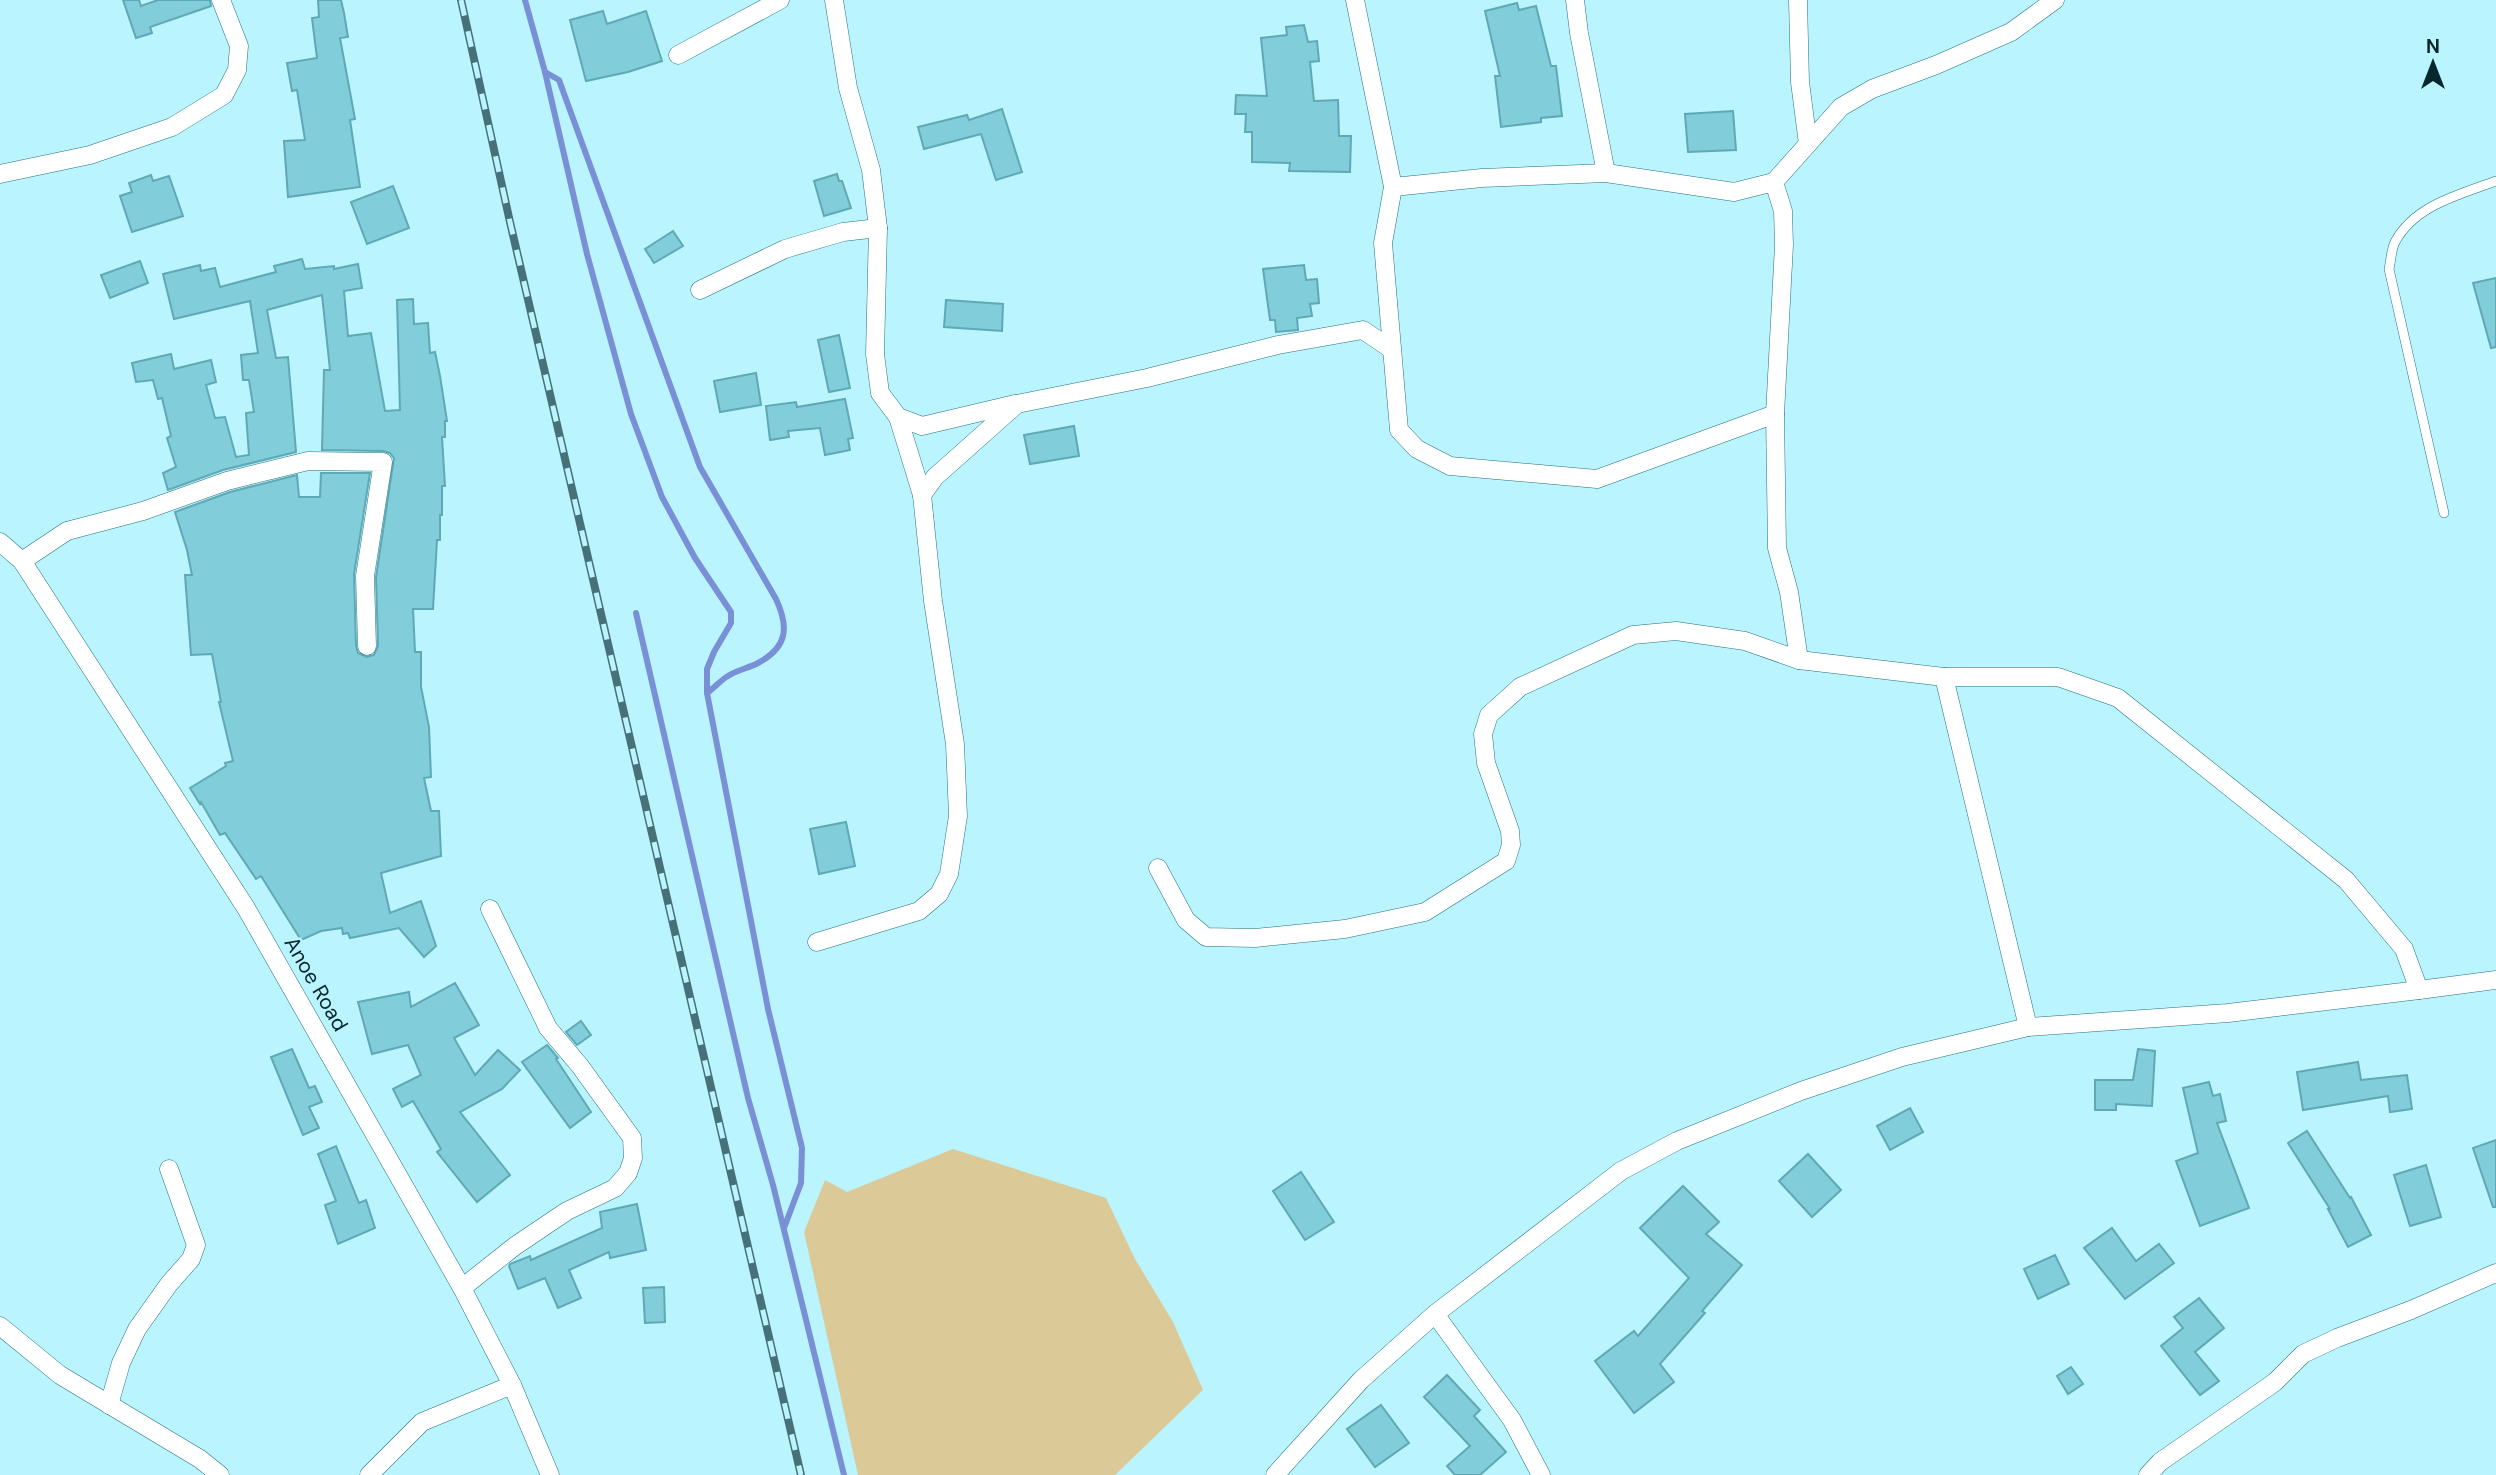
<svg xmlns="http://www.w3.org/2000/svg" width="2496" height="1475" font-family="'DM Sans',sans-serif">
<rect width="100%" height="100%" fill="#b9f4ff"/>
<polygon fill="#dbc998" points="953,1149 1106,1198 1135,1259 1173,1322 1203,1390 1115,1475 858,1475 804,1232 825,1180 847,1192"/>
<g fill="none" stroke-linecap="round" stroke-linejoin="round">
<g stroke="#7990d7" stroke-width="6">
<polyline points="525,0 545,72 587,254 631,414 662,497 695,558 731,612 731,623 714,652 707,669 707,693 768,1009 802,1148 801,1183 784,1228"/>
<path d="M545 72 559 80 700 467 776 599C789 627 788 647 758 663 749 668 737 670 728 676 721 680 714 688 707 693"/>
<polyline points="636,613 748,1098 773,1185 844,1475"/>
</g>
</g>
<g fill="#82cdda" stroke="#5ea9b5" stroke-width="2">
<polygon points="123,0 139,0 141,6 158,0 210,0 211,6 150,27 152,33 136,38"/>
<polygon points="318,0 341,0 344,13 348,37 340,38 355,119 350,120 360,187 288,197 284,141 305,140 297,90 292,91 287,63 317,58 312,18 319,17"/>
<polygon points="1517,3 1519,10 1536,6 1551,66 1556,66 1562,116 1541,118 1541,122 1501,127 1495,76 1500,76 1485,11"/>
<polygon points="603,11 607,24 646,11 662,61 628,72 586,81 570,20"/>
<polygon points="1304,25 1308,42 1317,41 1319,61 1310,62 1314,101 1338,100 1339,136 1351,136 1350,172 1289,171 1290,163 1252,162 1252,132 1245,132 1246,114 1235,114 1236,95 1267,96 1261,38 1287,35 1286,27"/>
<polygon points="1002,109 1022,172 996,180 981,134 924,149 918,127 967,115 969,120"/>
<polygon points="1733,111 1736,150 1688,152 1685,114"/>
<polygon points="837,174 839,181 842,181 851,208 824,216 814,181"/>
<polygon points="151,175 153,181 169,176 183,216 132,232 120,196 132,192 129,183"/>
<polygon points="393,186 409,228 367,244 351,202"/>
<polygon points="673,231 683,246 654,263 645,249"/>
<polygon points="302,259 305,269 334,266 334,269 358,264 362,288 344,291 348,336 371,333 385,411 400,410 397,300 413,299 414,324 428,323 430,353 435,352 440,376 447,421 445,421 445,437 442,437 445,486 442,486 442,515 440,515 440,540 437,540 433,609 413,609 415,652 421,652 421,687 429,727 431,777 424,778 431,811 439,811 441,856 381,873 390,913 421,901 436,946 424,957 399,928 350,938 348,933 343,934 342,928 321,931 301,940 261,876 256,879 225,833 220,835 201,802 200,804 190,788 226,766 225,763 233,761 219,702 221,702 212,654 191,655 185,575 192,575 187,550 175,512 230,492 297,475 299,497 320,497 321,473 370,473 354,574 356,646 358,653 367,657 374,655 378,646 376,577 394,458 390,453 383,451 322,450 324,370 330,370 322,295 267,310 276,358 288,357 296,452 223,470 168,490 163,473 176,467 167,438 171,436 162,398 158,399 153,380 136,382 132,363 171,354 174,369 211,360 216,382 206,385 215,418 225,417 236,457 249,455 246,413 254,412 249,380 243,380 241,355 258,353 250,301 174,319 163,274 200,265 201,271 215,268 220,287 276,272 274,266"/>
<polygon points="140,261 148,283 110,298 101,275"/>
<polygon points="1304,265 1306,280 1317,279 1319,303 1310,304 1312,316 1297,318 1298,330 1276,332 1275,320 1270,320 1263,269"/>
<polygon points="2496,278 2496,347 2491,348 2473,283"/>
<polygon points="946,300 1003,304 1002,331 944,327"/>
<polygon points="839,335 850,388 829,392 818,340"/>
<polygon points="756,373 761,405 720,412 714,381"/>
<polygon points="845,399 853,438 848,439 850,450 825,455 820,428 788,431 789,437 770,440 766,406 796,402 797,407"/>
<polygon points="1074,426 1079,456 1030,464 1024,435"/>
<polygon points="846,822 855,866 819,874 810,829"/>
<polygon points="455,983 479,1025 454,1038 475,1075 498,1050 520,1070 502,1089 460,1112 510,1175 477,1202 437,1152 441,1149 413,1101 402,1107 393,1089 421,1075 408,1045 372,1054 358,1002 409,992 411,1007"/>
<polygon points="581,1021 591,1035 577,1045 566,1032"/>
<polygon points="547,1045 558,1058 556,1059 591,1112 570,1128 522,1062"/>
<polygon points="292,1049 309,1088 315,1086 322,1102 309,1107 319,1128 303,1135 271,1057"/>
<polygon points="2138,1049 2155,1051 2152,1106 2116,1104 2116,1110 2095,1110 2095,1080 2133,1080"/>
<polygon points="2358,1062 2361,1080 2407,1075 2412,1109 2390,1112 2388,1096 2303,1110 2297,1072"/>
<polygon points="2209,1082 2213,1096 2220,1094 2226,1121 2217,1123 2249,1208 2200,1226 2176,1161 2198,1153 2183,1088"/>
<polygon points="1910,1108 1923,1132 1890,1150 1877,1126"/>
<polygon points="2307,1131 2350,1198 2351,1197 2371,1235 2348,1247 2328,1209 2330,1209 2288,1143"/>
<polygon points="2496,1140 2496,1207 2493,1207 2473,1148"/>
<polygon points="336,1146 359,1203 366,1200 375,1228 338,1244 325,1205 336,1201 318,1154"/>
<polygon points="1808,1154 1841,1190 1812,1217 1779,1181"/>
<polygon points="2426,1165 2441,1217 2410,1226 2394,1175"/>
<polygon points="1301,1172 1334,1222 1305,1240 1273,1191"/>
<polygon points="1683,1186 1719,1222 1706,1234 1742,1265 1702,1311 1705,1313 1660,1364 1674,1382 1634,1413 1595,1361 1634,1331 1638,1336 1689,1278 1640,1228"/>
<polygon points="637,1204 646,1250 610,1258 609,1252 569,1270 581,1298 558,1308 545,1278 518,1289 509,1266 510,1264 530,1256 531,1260 602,1228 600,1212"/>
<polygon points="2112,1228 2136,1261 2159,1244 2174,1263 2125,1299 2084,1248"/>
<polygon points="2055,1255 2069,1284 2038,1299 2024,1269"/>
<polygon points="664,1287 665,1322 645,1323 643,1288"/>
<polygon points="2199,1298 2224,1328 2195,1352 2219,1381 2200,1395 2161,1346 2183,1328 2174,1317"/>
<polygon points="2071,1367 2083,1384 2068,1394 2057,1376"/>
<polygon points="1447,1375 1480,1410 1474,1416 1506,1452 1480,1475 1455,1475 1447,1466 1470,1446 1424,1397"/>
<polygon points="1381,1405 1409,1443 1375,1467 1347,1429"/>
</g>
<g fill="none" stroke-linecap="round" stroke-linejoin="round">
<g stroke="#23737f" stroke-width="10">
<path id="service" d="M2444 513 2389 269C2391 261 2391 250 2395 242 2415 205 2459 195 2496 181"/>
</g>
<g stroke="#23737f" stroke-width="19">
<g id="minor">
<polyline points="834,0 848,88 871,170 878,228 875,354 880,393 898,417 922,426 1015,404"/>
<polyline points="1575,0 1579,33 1606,173"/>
<polyline points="1798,0 1800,82 1808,144"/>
<polyline points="678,55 780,0"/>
<polyline points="0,174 90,155 172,127 224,95 237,70 239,46 221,0"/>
<polyline points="1774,182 1841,107 1872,89 1936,65 2011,32 2055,0"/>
<polyline points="1393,187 1482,178 1606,173 1734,192 1774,182 1783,211 1784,245 1775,414"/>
<polyline points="700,290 785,249 843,232 878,228"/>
<polyline points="898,417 922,495"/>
<polyline points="0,542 22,561 246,908 462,1288 512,1385 550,1475"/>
<polyline points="22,561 67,531 143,511 227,481 308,461 383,462 365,576 367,646"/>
<polyline points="1944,677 2028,1027"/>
<polyline points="1158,868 1186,920 1206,937 1255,938 1345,929 1425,912 1506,861 1511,845 1510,831 1486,763 1483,734 1489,715 1520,687 1633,635 1676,631 1745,641 1799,660"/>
<polyline points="817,942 919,911 939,894 949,874 958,816 955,744 933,601 922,495 935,477 1017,404 1147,378 1278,345 1363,330 1391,349"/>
<polyline points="2419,990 2496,980"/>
<polyline points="462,1288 515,1246 567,1211 615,1188 628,1173 633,1158 632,1138 580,1066 548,1028 490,909"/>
<polyline points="1435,1314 1512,1420 1541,1475"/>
<polyline points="0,1326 60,1375 200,1459 220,1475"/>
<polyline points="109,1405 121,1363 137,1329 169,1284 191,1259 196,1245 169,1169"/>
<polyline points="369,1475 422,1422 512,1385"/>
<polyline points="1275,1475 1361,1380 1435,1314 1621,1171 1677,1141 1801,1091 1902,1057 2028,1027 2228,1013 2419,990 2404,949 2346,880 2118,698 2058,677 1944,677 1799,660 1789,592 1777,548 1775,414 1597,479 1450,466 1417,449 1399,430 1383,243 1393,187 1355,0"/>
<polyline points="2148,1475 2160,1462 2275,1382 2303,1354 2337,1338 2411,1310 2496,1273"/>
</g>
</g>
<use href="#service" stroke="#fff" stroke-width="9"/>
<use href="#minor" stroke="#fff" stroke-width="18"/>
<g stroke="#477178" stroke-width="8">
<polyline id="rail" points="461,0 510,222 801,1475"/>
</g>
<use href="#rail" stroke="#b9f4ff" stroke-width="5" stroke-dasharray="16" stroke-linecap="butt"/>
</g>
<g text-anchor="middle" stroke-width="5" stroke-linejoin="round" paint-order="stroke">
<g font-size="21" fill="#06272c" stroke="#b9f4ff">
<text transform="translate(316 984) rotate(60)" y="7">Anoe Road</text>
</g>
</g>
<g transform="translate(2433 63)" stroke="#b9f4ff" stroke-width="5" paint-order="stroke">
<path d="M0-5L12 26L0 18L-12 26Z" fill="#06272c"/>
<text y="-10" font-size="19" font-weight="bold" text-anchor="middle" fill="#06272c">N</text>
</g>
</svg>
